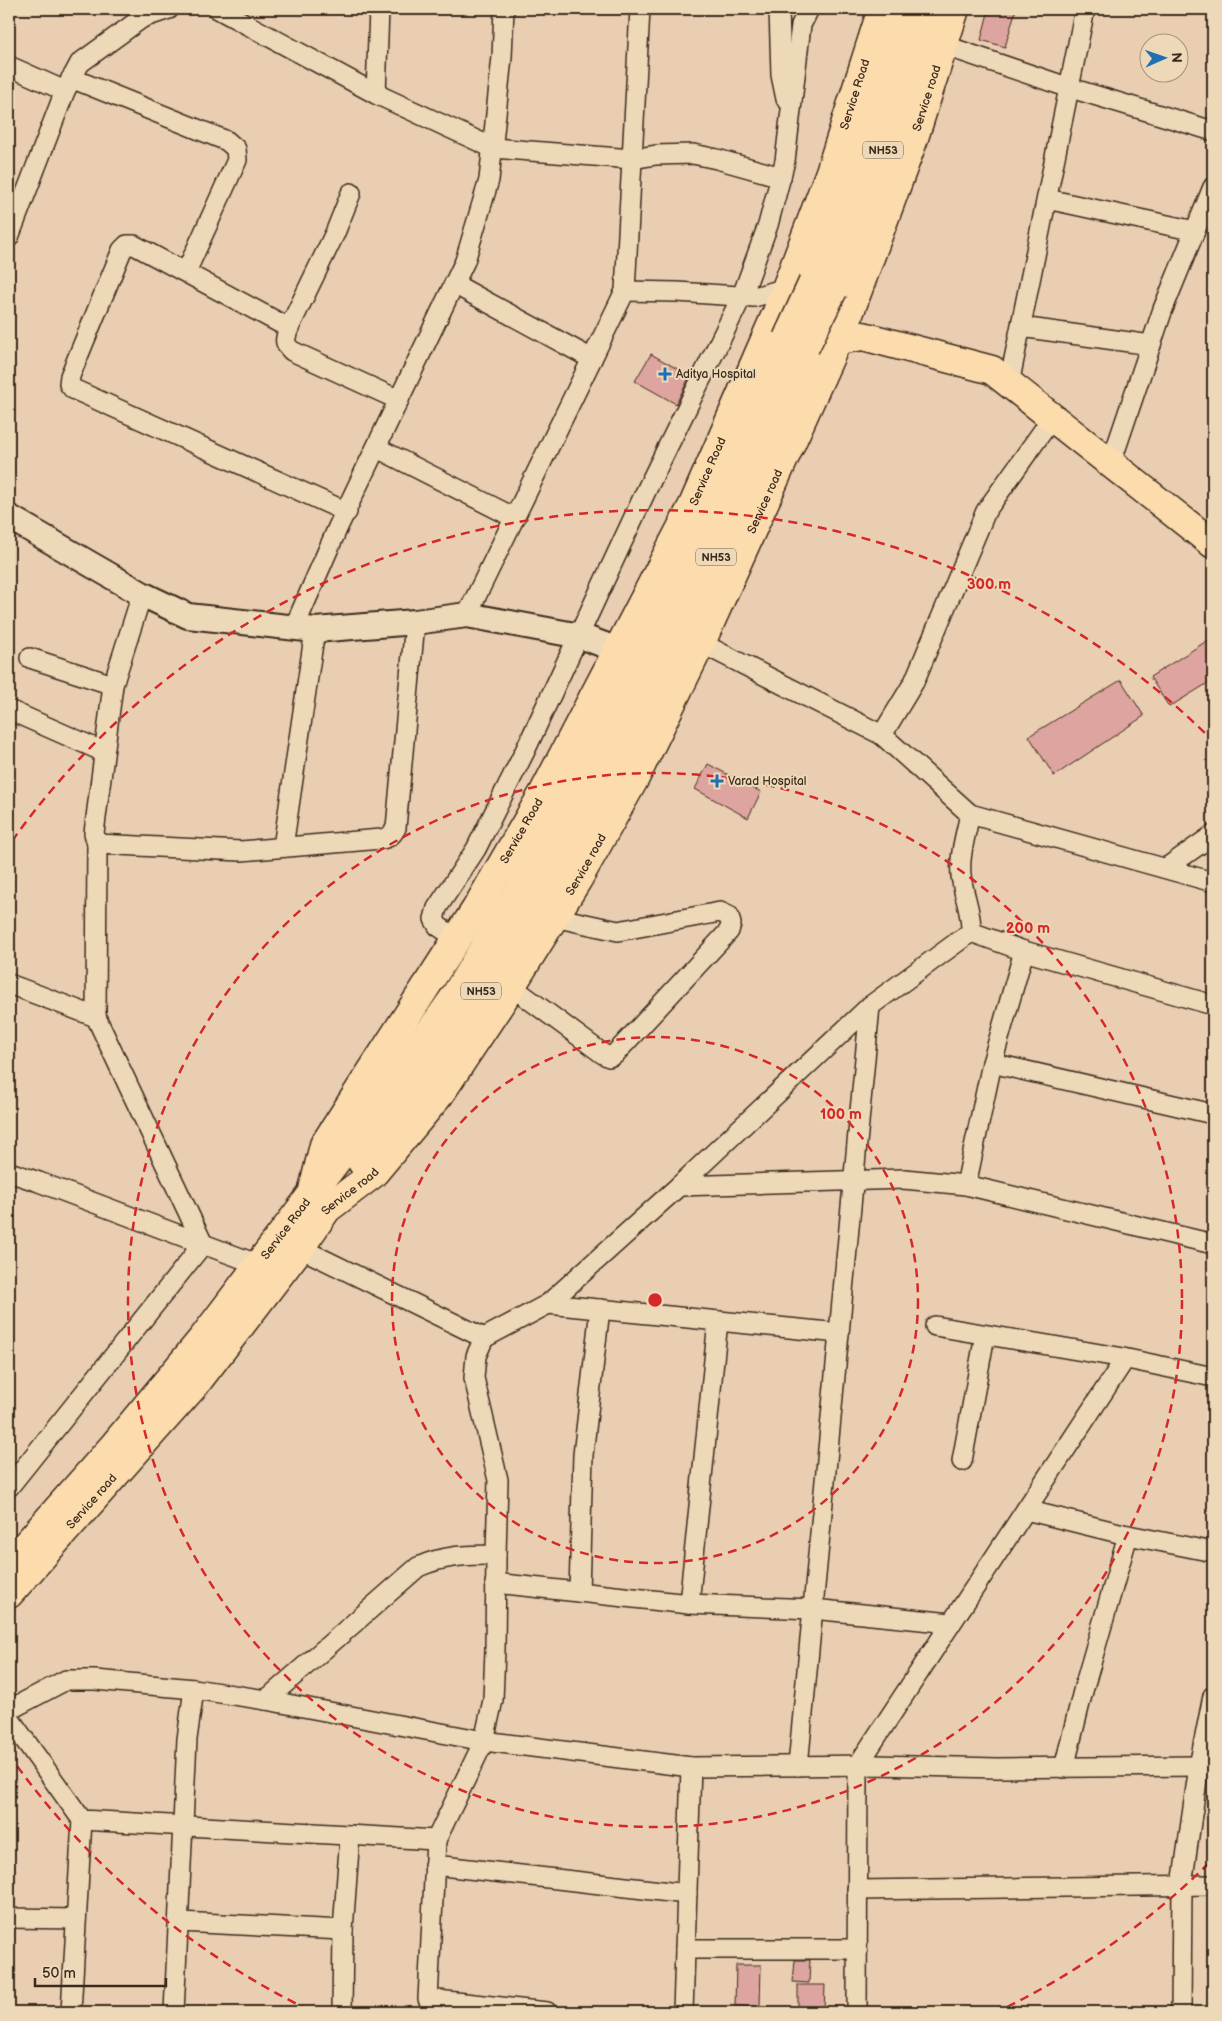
<svg xmlns="http://www.w3.org/2000/svg" width="1222" height="2021" font-family="'Balsamiq Sans',sans-serif">
<rect width="100%" height="100%" fill="#eaceb2"/>
<filter id="ink" filterUnits="userSpaceOnUse"><feTurbulence type="fractalNoise" baseFrequency=".02" numOctaves="2"/><feDisplacementMap in="SourceGraphic" scale="10" xChannelSelector="R" yChannelSelector="G"/><feConvolveMatrix kernelMatrix="1 2 1 2 8 2 1 2 1" color-interpolation-filters="sRGB"/></filter>
<g filter="url(#ink)">
<g fill="#dea49f" stroke="#3b2a1e">
<polygon points="989,9 1016,9 1005,47 981,40"/>
<polygon points="651,354 690,376 676,404 635,381"/>
<polygon points="1213,637 1213,680 1169,707 1150,677"/>
<polygon points="1121,680 1144,716 1054,776 1029,736"/>
<polygon points="708,764 761,792 748,818 695,789"/>
<polygon points="795,1960 810,1960 809,1983 793,1982"/>
<polygon points="736,1965 761,1965 760,2007 735,2006"/>
<polygon points="798,1985 825,1985 824,2012 798,2012"/>
</g>
<g fill="none" stroke-linecap="round" stroke-linejoin="round">
<g stroke="#3b2a1e" stroke-width="22">
<g id="minor">
<polyline points="218,9 376,94 493,148 632,159 656,155 693,154 717,159 781,177"/>
<polyline points="779,9 781,75 786,99"/>
<polyline points="943,45 1064,86 1213,131"/>
<polyline points="9,66 65,91"/>
<polyline points="71,78 227,141 236,149 237,160 186,272"/>
<polyline points="376,94 379,9"/>
<polyline points="1047,199 1195,231"/>
<polyline points="9,237 65,91 80,63 142,18 169,9"/>
<polyline points="454,284 592,359"/>
<polyline points="625,291 677,292 754,297 787,288"/>
<polyline points="1021,327 1151,345"/>
<polyline points="289,328 335,233 351,193"/>
<polyline points="1009,384 1085,9"/>
<polyline points="377,448 515,518"/>
<polyline points="1111,463 1163,309 1213,187"/>
<path d="M347 512 73 389 69 384 70 376 122 250 127 245H134L289 328C285 339 283 343 292 351L399 400"/>
<polyline points="467,615 625,291 640,9"/>
<polyline points="294,628 338,527 465,261 489,180 502,57 504,9"/>
<polyline points="701,643 882,735 970,814 1213,882"/>
<polyline points="30,658 113,685"/>
<polyline points="9,710 104,752"/>
<polyline points="882,735 914,682 986,511 1052,418"/>
<path d="M970 814C966 833 959 856 961 875 963 895 972 912 971 932"/>
<polyline points="97,844 94,833 113,685 142,594"/>
<polyline points="283,847 315,630"/>
<polyline points="1166,868 1213,835"/>
<polyline points="971,932 1024,951 1213,1005"/>
<polyline points="457,939 438,926 434,919 437,908 476,849 525,751 646,491 742,296 768,225 785,161 801,25 809,9"/>
<polyline points="9,984 96,1017 203,1244"/>
<polyline points="511,986 603,1054 609,1057 614,1055 729,931 731,924 729,916 720,912 618,931 554,917"/>
<path d="M96 1017 97 844 241 851 381 839C389 838 392 835 396 828L415 622"/>
<polyline points="992,1063 1213,1114"/>
<polyline points="9,1172 39,1182 203,1244"/>
<polyline points="966,1185 992,1063 1024,951"/>
<polyline points="679,1186 904,1179 966,1185 1213,1244"/>
<polyline points="300,1248 484,1338"/>
<polyline points="548,1304 839,1333"/>
<polyline points="935,1326 1118,1357 1213,1377"/>
<polyline points="962,1461 985,1335"/>
<polyline points="9,1487 203,1244 257,1264"/>
<polyline points="1026,1510 1123,1534 1213,1552"/>
<polyline points="495,1583 689,1604 718,1321"/>
<polyline points="579,1592 583,1455 600,1309"/>
<polyline points="689,1604 813,1609 951,1623"/>
<path d="M266 1700 418 1567C445 1555 467 1555 496 1555L498 1480 474 1378 476 1356 484 1338 548 1304 679 1186 870 1006 971 932"/>
<polyline points="9,1710 66,1680 95,1680 194,1689 266,1700 484,1741 691,1767 875,1765 997,1768 1199,1766"/>
<polyline points="9,1718 82,1820 436,1840 428,1999 547,2012"/>
<polyline points="798,1766 870,1006"/>
<polyline points="1064,1768 1083,1691 1128,1535"/>
<polyline points="436,1840 484,1741 493,1700 495,1650 496,1555"/>
<polyline points="434,1865 687,1894"/>
<polyline points="857,1890 1213,1885"/>
<polyline points="9,1918 76,1919"/>
<polyline points="179,1922 343,1930 350,1835"/>
<polyline points="685,1949 857,1949"/>
<polyline points="71,2012 82,1820"/>
<polyline points="174,2012 187,1739 194,1689"/>
<polyline points="342,2012 343,1930"/>
<polyline points="683,2012 691,1767"/>
<polyline points="857,2012 858,1765 1125,1359"/>
<polyline points="1181,2012 1182,1885 1199,1766 1213,1696"/>
</g>
</g>
<g stroke="#3b2a1e" stroke-width="28">
<polyline id="tertiary" points="9,517 142,594 188,616 315,630 415,622 467,615 580,636 618,650"/>
</g>
<g stroke="#3b2a1e" stroke-width="31">
<polyline id="primary" points="819,331 838,340 863,336 992,370 1213,544"/>
</g>
<g stroke="#3b2a1e" stroke-width="31">
<g id="trunk">
<polyline points="813,282 861,152 907,9"/>
<polyline points="833,290 922,38 931,9"/>
<polyline points="362,1162 454,1035 541,892 666,667 686,629 805,347"/>
<polyline points="318,1185 373,1113 453,999 519,890 654,635 718,497 787,339"/>
<path id="s1" d="M9 1564 115 1444 203 1338 312 1194 324 1145 476 909 544 792 693 505 777 312 830 172 882 9"/>
<path id="s2" d="M9 1594 194 1386 300 1248 327 1209 373 1174 440 1094 502 1001 578 879 635 778 701 643 848 317 913 141 955 9"/>
</g>
</g>
<use href="#minor" stroke="#edd9b7" stroke-width="19"/>
<use href="#tertiary" stroke="#edd9b7" stroke-width="24"/>
<use href="#primary" stroke="#fcdcac" stroke-width="28"/>
<use href="#trunk" stroke="#fcdcac" stroke-width="28"/>
<g stroke="#3b2a1e" stroke-width="31" stroke-linecap="butt">
<g id="trunk-bridge">
<polyline points="787,339 813,282"/>
<polyline points="805,347 833,290"/>
</g>
</g>
<use href="#trunk-bridge" stroke="#fcdcac" stroke-width="28"/>
</g>
</g>
<g fill="none" stroke="#d62828" stroke-width="2.5" stroke-dasharray="9 6">
<circle cx="655" cy="1300" r="263"/>
<circle cx="655" cy="1300" r="527"/>
<path d="M1209 1863A790 790 0 0 1 1001 2010M309 2010A790 790 0 0 1 12 1759M12 841A790 790 0 0 1 1209 737"/>
</g>
<g fill="#1f6fb2" stroke="#edd9b7" stroke-width="2">
<path d="M662.5 366.5h5v5h5v5h-5v5h-5v-5h-5v-5h5z"/>
<path d="M714.5 773.5h5v5h5v5h-5v5h-5v-5h-5v-5h5z"/>
</g>
<g text-anchor="middle" stroke-width="4" stroke-linejoin="round" paint-order="stroke">
<g fill="#edd9b7" stroke="#705e4c" stroke-width="1">
<rect x="863" y="141.5" width="40" height="17" rx="4"/>
<rect x="696" y="548.5" width="40" height="17" rx="4"/>
<rect x="461" y="982.5" width="40" height="17" rx="4"/>
</g>
<g font-size="11" font-weight="bold" fill="#3b2a1e">
<text x="883" y="154">NH53</text>
<text x="716" y="561">NH53</text>
<text x="481" y="995">NH53</text>
</g>
<g font-size="12" fill="#3b2a1e" stroke="#edd9b7">
<text dy="4" stroke="none"><textPath href="#s1" startOffset="1710">Service Road</textPath></text>
<text dy="4" stroke="none"><textPath href="#s2" startOffset="1774">Service road</textPath></text>
<text dy="4" stroke="none"><textPath href="#s1" startOffset="1305">Service Road</textPath></text>
<text dy="4" stroke="none"><textPath href="#s2" startOffset="1339">Service road</textPath></text>
<text dy="4" stroke="none"><textPath href="#s1" startOffset="900">Service Road</textPath></text>
<text dy="4" stroke="none"><textPath href="#s2" startOffset="934">Service road</textPath></text>
<text dy="4" stroke="none"><textPath href="#s2" startOffset="529">Service road</textPath></text>
<text dy="4" stroke="none"><textPath href="#s1" startOffset="435">Service Road</textPath></text>
<text dy="4" stroke="none"><textPath href="#s2" startOffset="124">Service road</textPath></text>
</g>
<g font-size="12" fill="#3b2a1e" stroke="#edd9b7" text-anchor="start">
<text x="676" y="378">Aditya Hospital</text>
<text x="728" y="785">Varad Hospital</text>
</g>
</g>
<circle cx="655" cy="1300" r="8" fill="#d62828" stroke="#edd9b7" stroke-width="2.5"/>
<g font-size="15" text-anchor="middle" font-weight="bold" fill="#d62828" stroke="#edd9b7" stroke-width="4" stroke-linejoin="round" paint-order="stroke">
<text x="989" y="589">300 m</text>
<text x="1028" y="933">200 m</text>
<text x="841" y="1119">100 m</text>
</g>
<rect width="1222" height="2021" fill="none" stroke="#edd9b7" stroke-width="30"/>
<rect x="15" y="15" width="1192" height="1991" fill="none" stroke="#3b2a1e" stroke-width="2" filter="url(#ink)"/>
<g transform="translate(1164 58) rotate(88)"><circle r="24" fill="#edd9b7" stroke="#a6937a"/>
<path d="M0-4L9 19L0 12L-9 19Z" fill="#1f6fb2"/>
<text y="-8" font-size="14" font-weight="bold" text-anchor="middle" fill="#3b2a1e">N</text>
</g>
<path d="M35 1978v8h131v-8" fill="none" stroke="#3b2a1e" stroke-width="2.5"/>
<text x="42" y="1978" font-size="15" fill="#3b2a1e" stroke="#edd9b7" stroke-width="4" paint-order="stroke">50 m</text>
</svg>
